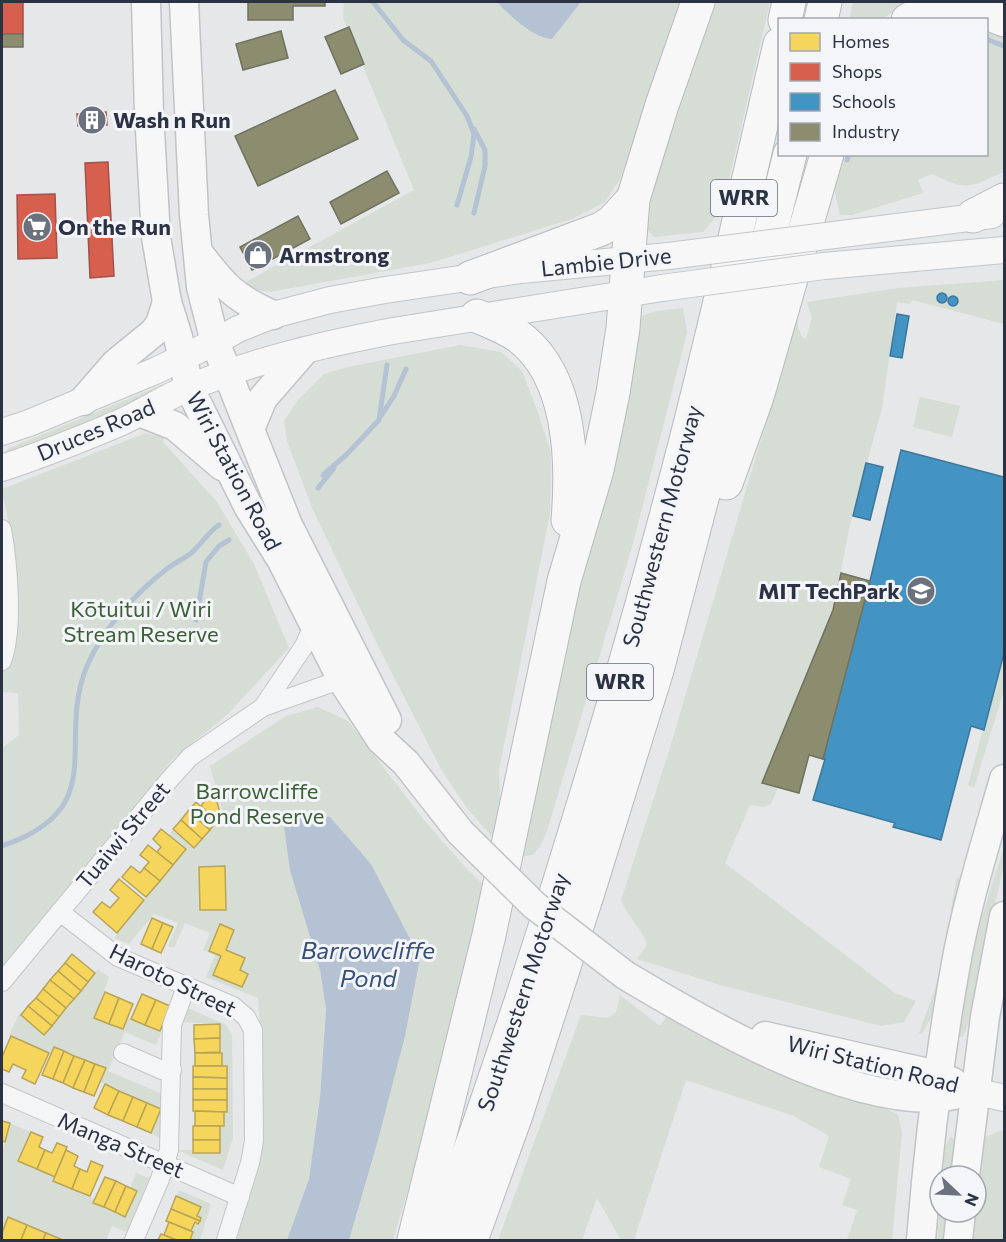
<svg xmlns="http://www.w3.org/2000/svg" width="1006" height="1242" font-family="Commissioner,sans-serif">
<rect width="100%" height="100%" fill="#e5e7e9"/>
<g fill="#d5ddd5" fill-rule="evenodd">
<path d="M344 2H497C509 15 533 38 551 39L581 2H683L620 179 605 202 572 219 430 263 270 292 257 290 244 283 414 190 343 18Z"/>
<polygon points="712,2 770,2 722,210 703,232 654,237 647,229 650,184"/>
<polygon points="853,2 917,2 891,13 883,19 849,20"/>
<path d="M987 30 1004 36V172C968 187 969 192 932 174L918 180 923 193 852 215H840L834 188 842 155 986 154Z"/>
<path d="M1004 280V324L912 300 910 304 897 302 882 408 850 525 833 610 762 783 778 788 771 804 764 807 750 805 725 863 895 993 916 1001 904 1022 881 1026 720 985 637 959 647 945C642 928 627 916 621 900L669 751 798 314V328L802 337 806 339 812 318 807 302 898 288Z"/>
<polygon points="683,308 687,333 632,547 547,831 541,845 533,855 521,856 544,722 639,317 656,311"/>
<polygon points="460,345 501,352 522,371 537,410 551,453 550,513 499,770 500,800 496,841 467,808 441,769 380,650 313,510 287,441 284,421 297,401 324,374 348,367"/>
<polygon points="162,385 164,391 8,457 7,449"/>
<polygon points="920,397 960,406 952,437 913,427"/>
<polygon points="146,433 163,437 163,442 217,502 254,564 289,648 227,715 173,759 2,970 2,748 19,735 18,693 2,692 2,672 10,656 16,621 15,556 2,489"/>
<polygon points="1004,653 1004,690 974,788 968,785"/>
<path d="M318 707 348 721 424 820 466 868 489 890 419 1152 393 1240H349L371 864 330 818 305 813 306 921 320 970 326 1009 320 1097 309 1179 287 1240H232L260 1027 258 998 206 977 215 955 203 950 210 933 185 923 174 948 168 946 178 923 154 914 129 944 114 938 186 849 169 835 173 829 194 848 223 814 210 766 286 716ZM225 866V910H200L199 867ZM220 924 234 930 226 950 244 958 240 970 248 974 242 987 213 975 221 956 209 950Z"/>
<polygon points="1004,847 1004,864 968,1024 963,1037 959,1036 961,999 967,965"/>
<polygon points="957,877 964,883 932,1016 922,1034 919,1033 934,992 953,914 951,909"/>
<polygon points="98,969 109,977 94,1018 123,1029 128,1018 160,1031 161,1033 156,1045 125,1032 108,1071 163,1094 162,1139 151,1133 161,1109 100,1082 105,1068 54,1047 49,1053 9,1036 19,1013 44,1034"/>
<polygon points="620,995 660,1026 666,1017 705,1039 761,1064 880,1105 898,1115 902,1133 892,1240 847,1240 857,1210 842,1205 851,1179 819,1167 829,1136 794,1116 686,1080 634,1240 621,1240 597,1198 582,1240 498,1240 581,1015 607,1018 616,1012"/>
<polygon points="188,1008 226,1025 232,1035 233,1138 223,1170 179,1151 179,1150 193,1150 193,1153 220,1153 220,1126 224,1126 224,1112 227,1111 227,1067 222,1066 220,1024 182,1022"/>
<polygon points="10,1123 31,1132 19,1161 55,1177 54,1181 95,1199 94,1203 125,1217 137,1191 130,1188 136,1173 149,1178 127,1232 112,1226 106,1240 63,1240 9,1217 2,1233 2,1153"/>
<path d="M1000 1131H1004V1240H970L973 1212H976C976 1187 976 1161 986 1137Z"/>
<polygon points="950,1137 956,1140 955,1176 943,1176 945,1147"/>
<polygon points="179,1190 211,1204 200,1240 190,1240 195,1222 198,1224 201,1219 197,1216 201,1207 176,1196"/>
<polygon points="940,1210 940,1212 952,1212 949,1240 937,1240"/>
</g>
<g fill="#b4c2d4">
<path d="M497 2H581L552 39C533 38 509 15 497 2Z"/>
<polygon points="305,813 330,817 371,864 420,958 405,1036 378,1140 349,1240 287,1240 309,1179 320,1097 326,1009 320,970 290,870 284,827 294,814"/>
</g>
<g fill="#f6d55c" stroke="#b9a455" stroke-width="1.5">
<polygon points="213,786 221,817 217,821 201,806 206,799 204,788"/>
<polygon points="196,802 217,821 210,830 188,811"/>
<polygon points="188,811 210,830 202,839 181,820"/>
<polygon points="181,820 202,839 194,848 173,829"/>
<polygon points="161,829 186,849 173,865 157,852 161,847 153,839"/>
<polygon points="148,845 173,865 160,881 144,868 149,862 140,855"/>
<polygon points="131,866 140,873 144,868 160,881 146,897 122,877"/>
<polygon points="225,866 226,910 200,910 199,867"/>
<polygon points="119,879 144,900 117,933 93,912 102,902 110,908 119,898 110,890"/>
<polygon points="152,918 163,923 152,949 141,944"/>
<polygon points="163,923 173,927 161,953 152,949"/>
<polygon points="220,924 234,930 226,950 245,958 240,970 248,974 242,987 213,975 221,956 209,951"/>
<polygon points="72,954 95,973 88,982 65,963"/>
<polygon points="65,963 88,982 81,991 58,971"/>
<polygon points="58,971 81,991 74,999 50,980"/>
<polygon points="50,980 74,999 66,1008 43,989"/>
<polygon points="43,989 66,1008 59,1017 36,998"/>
<polygon points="105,992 119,998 109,1024 94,1018"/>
<polygon points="142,994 156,1000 145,1025 131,1019"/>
<polygon points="36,998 59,1017 52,1026 28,1006"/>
<polygon points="119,998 133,1004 123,1029 109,1024"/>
<polygon points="156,1000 170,1006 160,1031 145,1025"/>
<polygon points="28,1006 52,1026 44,1035 21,1015"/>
<polygon points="220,1024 220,1038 194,1039 194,1025"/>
<polygon points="11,1036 49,1053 35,1084 22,1078 26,1070 13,1064 9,1072 2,1069 2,1057"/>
<polygon points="220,1038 220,1052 195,1053 194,1039"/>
<polygon points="54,1047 64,1051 53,1079 42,1075"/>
<polygon points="64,1051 74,1056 63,1083 53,1079"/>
<rect x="195" y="1053" width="27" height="13"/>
<polygon points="74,1056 85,1060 73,1088 63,1083"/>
<polygon points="85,1060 95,1064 84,1092 73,1088"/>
<polygon points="95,1064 106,1068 94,1096 84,1092"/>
<polygon points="193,1066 227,1066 227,1078 193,1077"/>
<polygon points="193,1077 227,1078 227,1089 193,1089"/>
<polygon points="105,1084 119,1091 108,1115 94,1108"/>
<rect x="193" y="1089" width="34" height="11"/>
<polygon points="119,1091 133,1097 123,1121 108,1115"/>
<polygon points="133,1097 147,1103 137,1127 123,1121"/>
<polygon points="193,1100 227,1100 227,1112 193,1111"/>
<polygon points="147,1103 161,1109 151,1133 137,1127"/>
<polygon points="195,1111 224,1112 224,1126 195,1126"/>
<polygon points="2,1121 10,1123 5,1142 2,1141"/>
<rect x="193" y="1126" width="27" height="14"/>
<polygon points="31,1132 43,1137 39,1147 45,1150 37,1169 18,1161"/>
<rect x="193" y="1140" width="27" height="13"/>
<polygon points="57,1143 67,1147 55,1177 37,1169 45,1150 52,1153"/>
<polygon points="66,1150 78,1156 74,1166 80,1169 72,1189 53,1181"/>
<polygon points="91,1161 103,1166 90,1196 72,1189 80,1169 87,1172"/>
<polygon points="105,1177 116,1181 104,1207 93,1203"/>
<polygon points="116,1181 126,1186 115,1212 104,1207"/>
<polygon points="126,1186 137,1191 125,1217 115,1212"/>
<polygon points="176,1196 201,1207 197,1216 201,1218 200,1221 171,1209"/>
<polygon points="171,1209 200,1221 198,1224 195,1222 191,1231 166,1221"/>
<polygon points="8,1217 27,1225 21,1240 2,1240 2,1233"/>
<polygon points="169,1222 193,1232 190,1240 176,1240 164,1235"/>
<polygon points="27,1225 46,1233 43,1240 21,1240"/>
<polygon points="46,1233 63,1240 43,1240"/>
<polygon points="161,1234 164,1235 176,1240 158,1240"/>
</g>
<g fill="#d6604d" stroke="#a3524a" stroke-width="1.5">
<rect x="2" y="2" width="21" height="32"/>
<polygon points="106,112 107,125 78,126 77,114"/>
<polygon points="108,162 114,276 90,278 85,163"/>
<polygon points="55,194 57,258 18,259 17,195"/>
</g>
<g fill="#4393c3" stroke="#3c769d" stroke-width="1.5">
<circle cx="942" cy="298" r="5"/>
<circle cx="953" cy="301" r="5"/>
<polygon points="897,314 909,316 902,358 890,356"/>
<polygon points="901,450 1004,477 1004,653 984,730 971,726 941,840 893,827 895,823 813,800 825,759 823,759 832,719 870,581"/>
<polygon points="866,463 883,467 870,520 853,516"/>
</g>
<g fill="#8c8c6e" stroke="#6f7161" stroke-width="1.5">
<polygon points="248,2 325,2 325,6 293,6 293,20 248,20"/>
<polygon points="349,27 364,64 341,74 325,37"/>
<polygon points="281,31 288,58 243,70 236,44"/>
<rect x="2" y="34" width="21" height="13"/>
<polygon points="335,90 358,139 258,186 235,136"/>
<polygon points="387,171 399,193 341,224 330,202"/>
<polygon points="298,216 310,239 252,270 240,247"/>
<polygon points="841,573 870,581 823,759 809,755 799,793 762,783 833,610"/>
</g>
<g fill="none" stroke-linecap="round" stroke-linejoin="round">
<g stroke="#b4c2d4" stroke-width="5">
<polyline points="373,2 403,40 431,61 467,116 474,134 471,157 457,205"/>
<polyline points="986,39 1004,46"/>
<polyline points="847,160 849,154"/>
<polyline points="474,213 485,166 485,150 474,129"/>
<polyline points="381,416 394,396 406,369"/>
<polyline points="323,475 346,455 379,420 387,365"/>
<polyline points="318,488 334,468"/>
<polyline points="196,620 206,562 219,546 229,540"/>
<path d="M2 846C113 808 55 743 87 666 103 629 135 593 168 568 175 563 183 559 190 554 201 545 207 533 219 525"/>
</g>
<g stroke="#c3c5c7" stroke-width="20">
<g id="street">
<path d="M2 529C8 563 14 629 2 661"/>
<polyline points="263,707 304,646 314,624"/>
<polyline points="60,912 118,957 233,1006 246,1017 253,1030 254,1141 250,1163 226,1240"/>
<polyline points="2,982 170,779 190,757 263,707 351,676"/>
<polyline points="123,1053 162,1070 172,1070"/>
<polyline points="2,1093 240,1197"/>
<polyline points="134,1240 160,1179 169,1150 172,1025 186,987"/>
</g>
</g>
<g stroke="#c3c5c7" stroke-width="28">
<g id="secondary">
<polyline points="834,235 992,215"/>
<polyline points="824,266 1004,250"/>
<polyline points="2,432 29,423 155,371 215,342 238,329 273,315 330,300 385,290 521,270 669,256"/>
<path d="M2 468C41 455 79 440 117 424 143 413 165 397 191 387 255 360 325 344 393 331L662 288"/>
<polyline points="974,1091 1004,1098"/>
</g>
</g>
<g stroke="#c1c3c7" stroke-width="31">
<g id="primary">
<polyline points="146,2 149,113 156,237 167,302 178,337 189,387 248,506 282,561 342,680 381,740 406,763 460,832"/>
<polyline points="184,2 194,215 201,287 215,342 288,525 387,720"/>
<path d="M198 252C223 285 234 298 273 315"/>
<polyline points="83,401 116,363 154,332 160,324 167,302"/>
<polyline points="142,413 175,426 222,466"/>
<polyline points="250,429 263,398 303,352"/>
<path d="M625 975C708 1025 836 1099 934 1098 947 1097 961 1093 974 1091"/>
<polyline points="765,1036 937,1075 953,1082"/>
<polyline points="965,1176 985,1017 1004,916"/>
<path d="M921 1240C928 1150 939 1059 955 969 966 905 986 842 1004 779"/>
<polyline points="958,1240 961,1212"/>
</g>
</g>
<g stroke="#b7babe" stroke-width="35">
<g id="highway">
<polyline points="785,20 789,2"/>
<polyline points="821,20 825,2"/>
<path d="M908 20C940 3 973 5 1004 20"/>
<polyline points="973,216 1004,200"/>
<polyline points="470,278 601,229 612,222 633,199"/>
<path d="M477 316C491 322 505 327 518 336 571 375 573 461 568 520"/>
<polyline points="726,483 757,397 827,154"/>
<polyline points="414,1240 489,935 564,581 597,470 613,393 623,328 633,199 662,105 698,2"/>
<path d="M438 1240C532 982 614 718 683 452 718 317 748 180 780 44"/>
<polyline points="471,1240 516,1115 589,889 657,670 744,338 790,154"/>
</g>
</g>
<use href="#street" stroke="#f4f5f6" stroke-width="18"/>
<use href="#secondary" stroke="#f7f7f8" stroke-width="26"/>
<use href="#primary" stroke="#f7f7f8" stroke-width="28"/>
<use href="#highway" stroke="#f7f7f8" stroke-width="33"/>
<g stroke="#c3c5c7" stroke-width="28" stroke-linecap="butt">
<g id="secondary-bridge">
<polyline points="669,256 834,235"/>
<polyline points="662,288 824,266"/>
</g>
</g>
<g stroke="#c1c3c7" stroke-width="31" stroke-linecap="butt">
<polyline id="primary-bridge" points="460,832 534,905 625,975"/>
</g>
<use href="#secondary-bridge" stroke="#f7f7f8" stroke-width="26"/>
<use href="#primary-bridge" stroke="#f7f7f8" stroke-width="28"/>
</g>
<defs>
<g id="building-disc" transform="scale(1.5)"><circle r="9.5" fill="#6c717e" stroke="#f3f5f8"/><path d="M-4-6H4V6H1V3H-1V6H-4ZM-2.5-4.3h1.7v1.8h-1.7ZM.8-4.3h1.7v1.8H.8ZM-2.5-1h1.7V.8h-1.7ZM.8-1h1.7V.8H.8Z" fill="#fff"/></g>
<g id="supermarket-disc" transform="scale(1.5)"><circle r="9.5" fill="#6c717e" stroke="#f3f5f8"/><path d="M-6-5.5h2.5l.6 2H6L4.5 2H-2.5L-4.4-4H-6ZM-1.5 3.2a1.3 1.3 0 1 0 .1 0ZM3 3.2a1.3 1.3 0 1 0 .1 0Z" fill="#fff"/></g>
<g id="shop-disc" transform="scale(1.5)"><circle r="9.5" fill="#6c717e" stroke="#f3f5f8"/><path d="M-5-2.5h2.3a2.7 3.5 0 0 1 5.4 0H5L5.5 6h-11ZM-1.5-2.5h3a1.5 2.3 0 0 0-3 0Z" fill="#fff"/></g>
<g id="university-disc" transform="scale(1.5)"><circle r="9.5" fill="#6c717e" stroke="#f3f5f8"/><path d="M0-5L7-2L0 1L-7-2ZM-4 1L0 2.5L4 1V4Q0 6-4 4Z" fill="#fff"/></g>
</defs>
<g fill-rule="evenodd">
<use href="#building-disc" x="92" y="120"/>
<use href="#supermarket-disc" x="37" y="227"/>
<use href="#shop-disc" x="258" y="255"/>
<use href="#university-disc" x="921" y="591"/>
</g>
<g text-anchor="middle" stroke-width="6" stroke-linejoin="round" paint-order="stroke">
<g fill="#f3f5f8" stroke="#676c7a" stroke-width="1.5">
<rect x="711" y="180" width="66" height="36" rx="4.5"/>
<rect x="587" y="664" width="66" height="36" rx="4.5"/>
</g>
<g font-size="21" font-weight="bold" fill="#2b3244">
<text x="744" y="205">WRR</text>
<text x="620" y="689">WRR</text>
</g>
<g font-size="22" font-weight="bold" fill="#2b3244" stroke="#f3f5f8" text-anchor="start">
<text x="113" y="128">Wash n Run</text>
<text x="58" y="235">On the Run</text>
<text x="279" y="263">Armstrong</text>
<text x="900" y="599" text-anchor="end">MIT TechPark</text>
</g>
<g font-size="22" fill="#2b3244" stroke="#f3f5f8">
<text transform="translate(606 262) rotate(-6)" y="8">Lambie Drive</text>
<text transform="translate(96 430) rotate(-23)" y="8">Druces Road</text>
<text transform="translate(234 471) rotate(62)" y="8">Wiri Station Road</text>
<text transform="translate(662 526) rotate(-75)" y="8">Southwestern Motorway</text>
<text transform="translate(123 835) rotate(-50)" y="8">Tuaiwi Street</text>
<text transform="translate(173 980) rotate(26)" y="8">Haroto Street</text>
<text transform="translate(523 992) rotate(-72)" y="8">Southwestern Motorway</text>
<text transform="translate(873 1064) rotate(14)" y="8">Wiri Station Road</text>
<text transform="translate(121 1145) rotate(23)" y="8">Manga Street</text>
</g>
<g font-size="22" fill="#3d5f38" stroke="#f3f5f8">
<text x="141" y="617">Kōtuitui / Wiri<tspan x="141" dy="25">Stream Reserve</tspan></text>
<text x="257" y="799">Barrowcliffe<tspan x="257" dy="25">Pond Reserve</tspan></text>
</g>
<g font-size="24" font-style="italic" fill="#344f78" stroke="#f3f5f8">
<text x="368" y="959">Barrowcliffe<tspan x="368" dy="28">Pond</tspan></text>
</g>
</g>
<rect width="1006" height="1242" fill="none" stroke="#2b3244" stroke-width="6"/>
<rect x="778" y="18" width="210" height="138" fill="#f3f5f8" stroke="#a3a7b0" stroke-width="1.5"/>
<rect x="790" y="33" width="30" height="18" fill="#f6d55c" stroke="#a3a7b0" stroke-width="1.5"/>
<text x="832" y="48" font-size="18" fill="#2b3244">Homes</text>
<rect x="790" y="63" width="30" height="18" fill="#d6604d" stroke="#a3a7b0" stroke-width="1.5"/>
<text x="832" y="78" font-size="18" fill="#2b3244">Shops</text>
<rect x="790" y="93" width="30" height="18" fill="#4393c3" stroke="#a3a7b0" stroke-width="1.5"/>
<text x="832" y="108" font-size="18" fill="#2b3244">Schools</text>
<rect x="790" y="123" width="30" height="18" fill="#8c8c6e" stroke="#a3a7b0" stroke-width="1.5"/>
<text x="832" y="138" font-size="18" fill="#2b3244">Industry</text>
<g transform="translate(958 1194) rotate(113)"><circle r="28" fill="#f3f5f8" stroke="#a3a7b0" stroke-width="1.5"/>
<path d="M0-4.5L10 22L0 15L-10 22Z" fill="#6c717e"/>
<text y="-9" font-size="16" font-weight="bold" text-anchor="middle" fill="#2b3244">N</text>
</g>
</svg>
